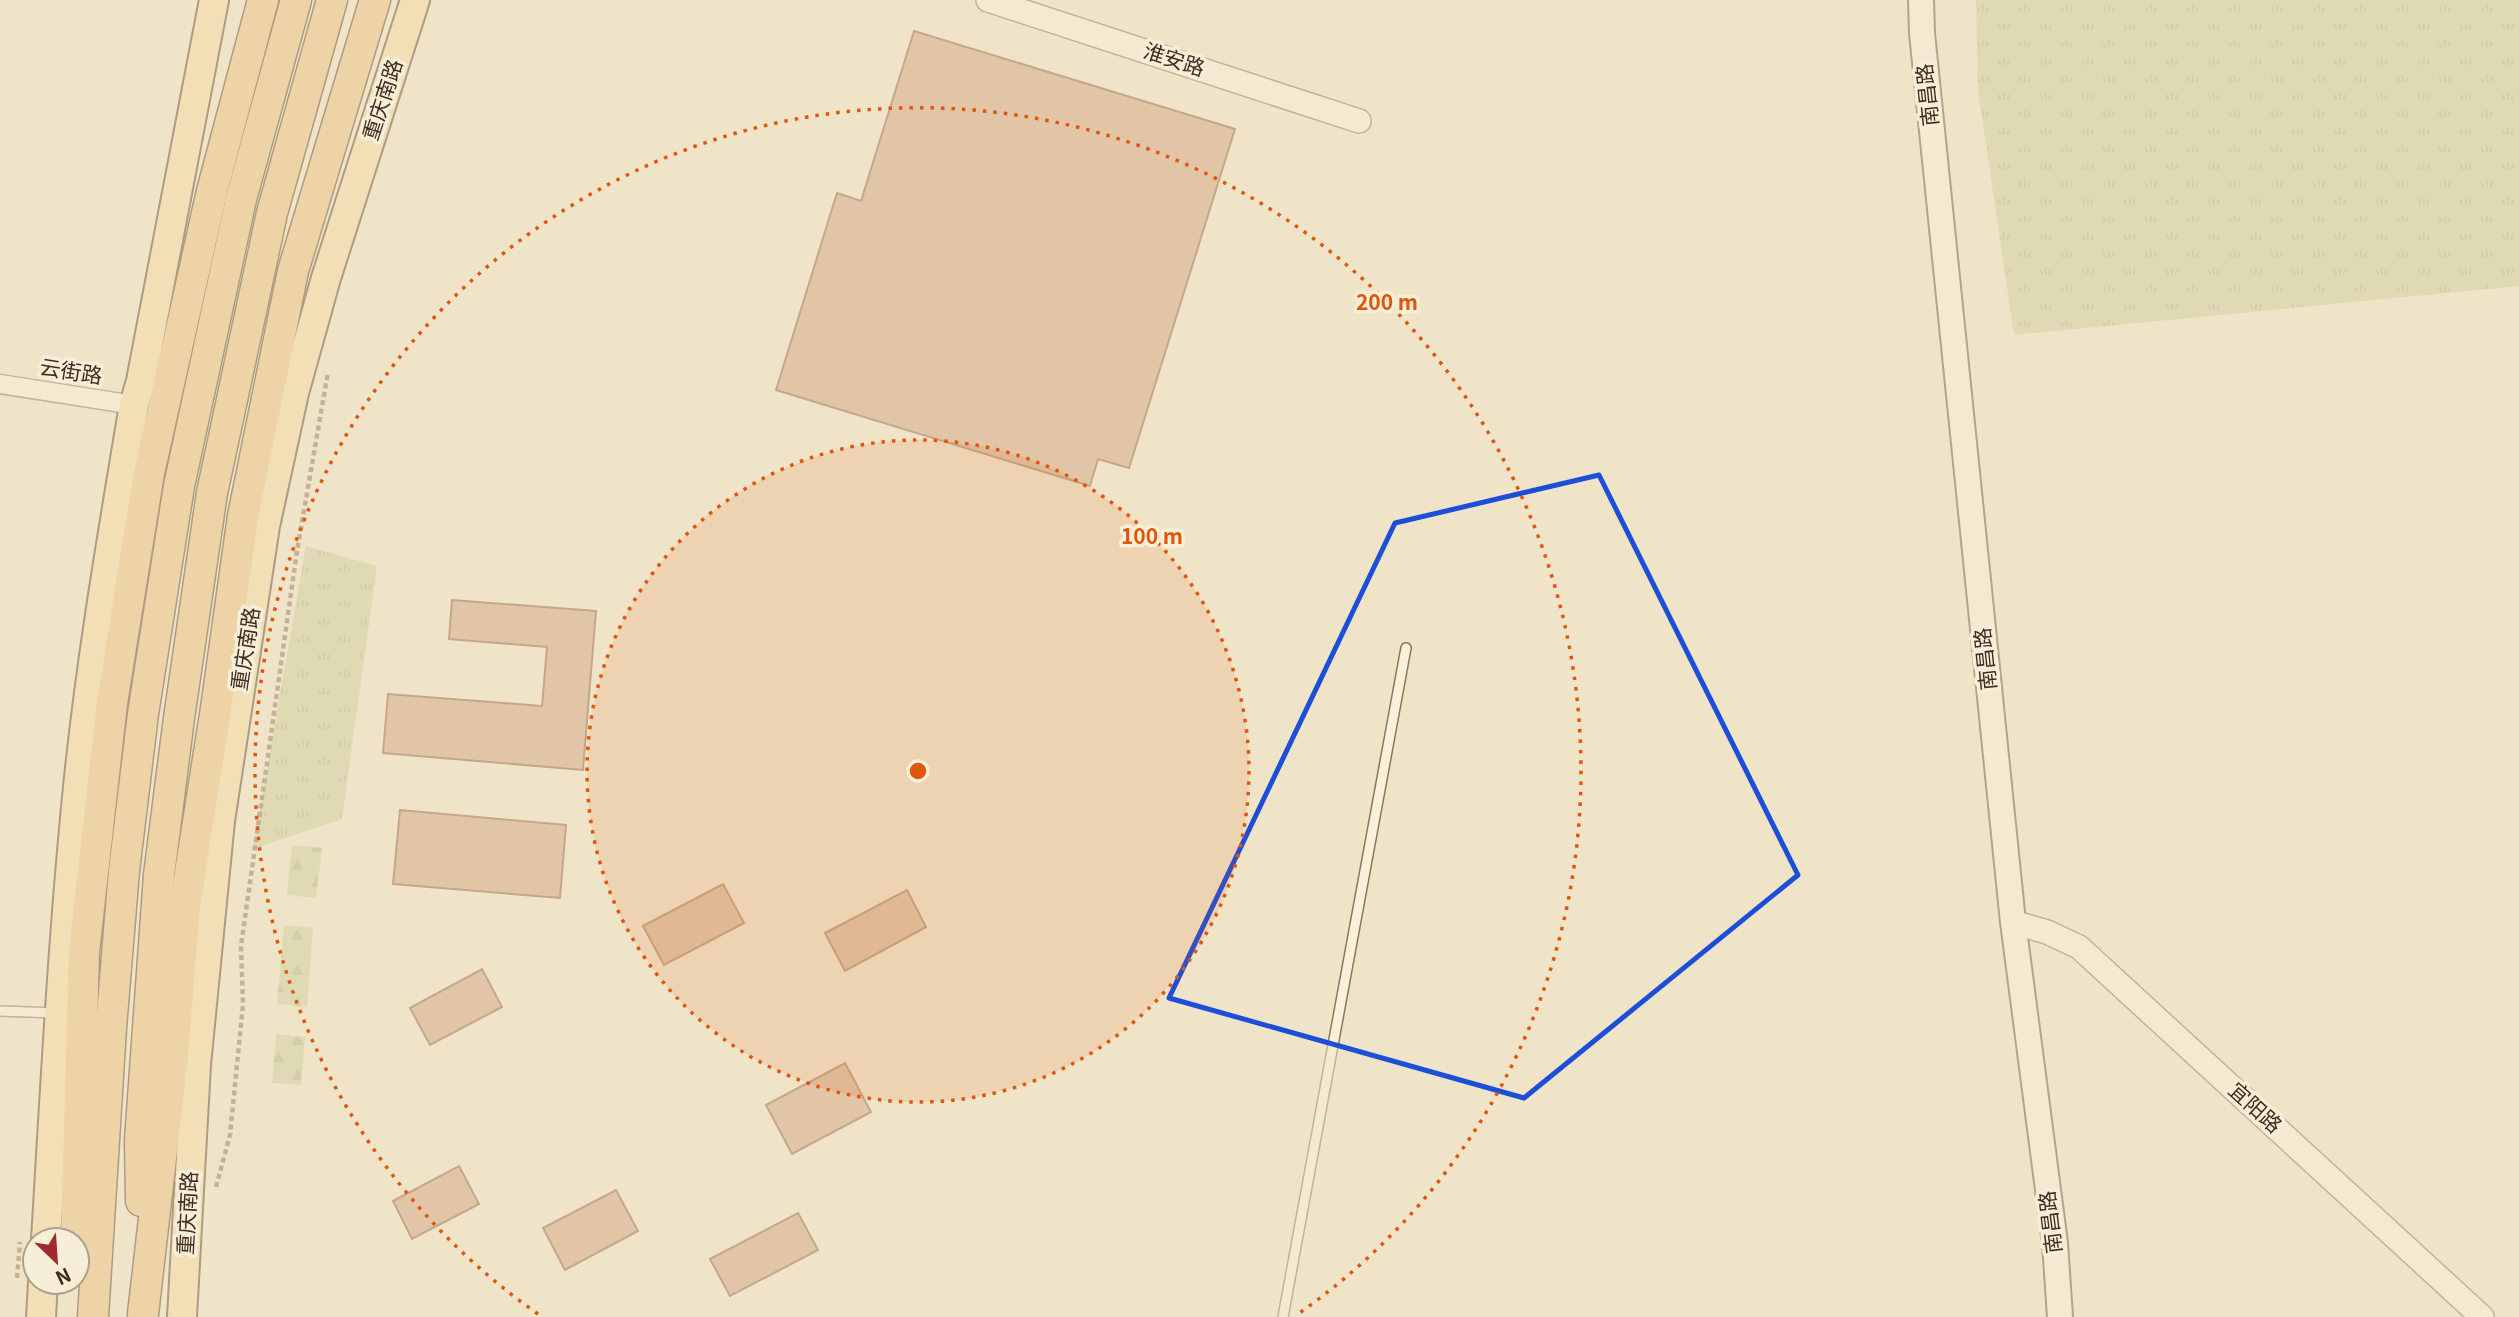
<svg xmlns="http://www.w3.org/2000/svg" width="2519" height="1317" font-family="Georgia,'Noto Sans SC',serif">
<defs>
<pattern id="forest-firs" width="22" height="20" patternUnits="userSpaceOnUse" patternTransform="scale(1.75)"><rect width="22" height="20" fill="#c9cf9b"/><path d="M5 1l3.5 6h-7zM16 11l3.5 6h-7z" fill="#aeb285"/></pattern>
<pattern id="park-tufts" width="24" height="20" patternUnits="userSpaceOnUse" patternTransform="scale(1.75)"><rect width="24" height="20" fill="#c9cf9b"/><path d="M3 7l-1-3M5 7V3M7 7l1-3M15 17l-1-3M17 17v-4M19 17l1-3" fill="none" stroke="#aeb285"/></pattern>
</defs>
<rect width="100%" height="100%" fill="#f0e4c8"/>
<g fill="url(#forest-firs)">
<polygon points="292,845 322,848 316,898 287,895"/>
<polygon points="284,925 313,928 307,1007 277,1004"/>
<polygon points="276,1034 305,1037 301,1085 272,1083"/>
</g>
<g fill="url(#park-tufts)">
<polygon points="1976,0 2519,0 2519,286 2014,335 1978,90"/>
<polygon points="306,546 377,566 342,819 253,849"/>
</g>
<g fill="#cf9f7d" stroke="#8d5f41" stroke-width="2">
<polygon points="914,31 1235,129 1129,468 1098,459 1090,486 776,390 837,193 861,201"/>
<polygon points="452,600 596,611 583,770 383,753 388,694 542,706 547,647 449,639"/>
<polygon points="400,810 566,825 560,898 393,884"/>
<polygon points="723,884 744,923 664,965 643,926"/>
<polygon points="907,890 926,927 845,971 825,933"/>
<polygon points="482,969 502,1007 430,1045 410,1008"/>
<polygon points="845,1063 871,1112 792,1154 766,1105"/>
<polygon points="459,1166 479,1204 412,1239 393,1201"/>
<polygon points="616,1190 638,1231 565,1270 543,1228"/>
<polygon points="798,1213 818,1250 730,1296 710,1259"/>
</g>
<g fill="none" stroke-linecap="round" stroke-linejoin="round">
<g stroke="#8d765c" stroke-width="12">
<g id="service">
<polyline points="0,1011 57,1013"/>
<polyline points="1283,1317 1406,648"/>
</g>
</g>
<g stroke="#8d765c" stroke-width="21">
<polyline id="minor" points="0,384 134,405"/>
</g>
<g stroke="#8d765c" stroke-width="26">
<g id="tertiary">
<polyline points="988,0 1359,121"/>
<polyline points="2013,922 2047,932 2079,947 2482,1317"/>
</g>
</g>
<g stroke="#6f573f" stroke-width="28">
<polyline id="secondary" points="1921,0 1922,33 2013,922 2055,1243 2060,1317"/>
</g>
<g stroke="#5b4430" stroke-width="32">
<g id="primary">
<path d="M46 1240C55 1089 63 937 78 787 91 658 113 532 134 405L141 381 214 0"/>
<polyline points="41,1317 43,1282"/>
<polyline points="182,1317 196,1065 220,821 265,526 294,393 326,278 415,0"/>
</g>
</g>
<g stroke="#5b4430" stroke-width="33">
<g id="trunk">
<polyline points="141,1201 140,1140 159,875 179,718 212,493 272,213 332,0"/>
<polyline points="76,1240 84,952 112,703 149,473 212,191 263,0"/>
<polyline points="143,1314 173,1054 185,905 216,708 243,516 293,271 375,0"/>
<polyline points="93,1317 111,1028 124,871 143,714 179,486 241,199 296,0"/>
</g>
</g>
<g stroke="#8d765c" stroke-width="4.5" stroke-dasharray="5 3.5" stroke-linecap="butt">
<polyline points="216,1187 230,1135 243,1004 241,946 297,551 328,372"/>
<polyline points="17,1278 20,1242"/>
</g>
<use href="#service" stroke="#faf1dc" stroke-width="9"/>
<use href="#minor" stroke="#faf1dc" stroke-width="18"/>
<use href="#tertiary" stroke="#faf1dc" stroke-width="23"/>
<use href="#secondary" stroke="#faf1dc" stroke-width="24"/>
<use href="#primary" stroke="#f3d9a0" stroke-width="28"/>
<use href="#trunk" stroke="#eabe7c" stroke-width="30"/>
</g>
<path d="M0 0H2519V1317H0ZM1599 475 1798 875 1524 1098 1169 998 1395 523Z" fill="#f0e4c8" fill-opacity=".55" fill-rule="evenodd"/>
<path fill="none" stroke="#1d4ed8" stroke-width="5" stroke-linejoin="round" d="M1599 475 1798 875 1524 1098 1169 998 1395 523Z"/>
<circle cx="918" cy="771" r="331" fill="#df570d" fill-opacity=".12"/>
<g fill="none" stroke="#df570d" stroke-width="3.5" stroke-dasharray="3.5 7">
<circle cx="918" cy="771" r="331"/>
<path d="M538 1314A663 663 0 1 1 1298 1314"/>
</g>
<g text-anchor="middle" stroke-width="7" stroke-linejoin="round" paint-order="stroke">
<g font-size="21" fill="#3d2e20" stroke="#f7eed8">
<text transform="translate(1174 60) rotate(18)" y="7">淮安路</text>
<text transform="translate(1928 95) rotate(-96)" y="7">南昌路</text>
<text transform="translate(383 100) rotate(-72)" y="7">重庆南路</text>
<text transform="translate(71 372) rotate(9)" y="7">云街路</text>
<text transform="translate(246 649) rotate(-81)" y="7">重庆南路</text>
<text transform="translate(1986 659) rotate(-96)" y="7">南昌路</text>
<text transform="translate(2255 1108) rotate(42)" y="7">宜阳路</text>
<text transform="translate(188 1213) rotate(-87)" y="7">重庆南路</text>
<text transform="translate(2051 1222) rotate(-97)" y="7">南昌路</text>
</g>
</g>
<circle cx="918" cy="771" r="10" fill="#df570d" stroke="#f7eed8" stroke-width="3.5"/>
<g font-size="21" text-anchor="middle" font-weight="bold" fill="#df570d" stroke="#f7eed8" stroke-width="7" stroke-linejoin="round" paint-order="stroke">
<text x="1387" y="310">200 m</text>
<text x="1152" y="544">100 m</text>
</g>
<g transform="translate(56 1261) rotate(155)"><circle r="33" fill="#f7eed8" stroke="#ada18e" stroke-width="2"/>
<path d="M0-5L12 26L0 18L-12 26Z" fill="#9e2a2b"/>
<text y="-10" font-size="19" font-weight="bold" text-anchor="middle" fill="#3d2e20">N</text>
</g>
</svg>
